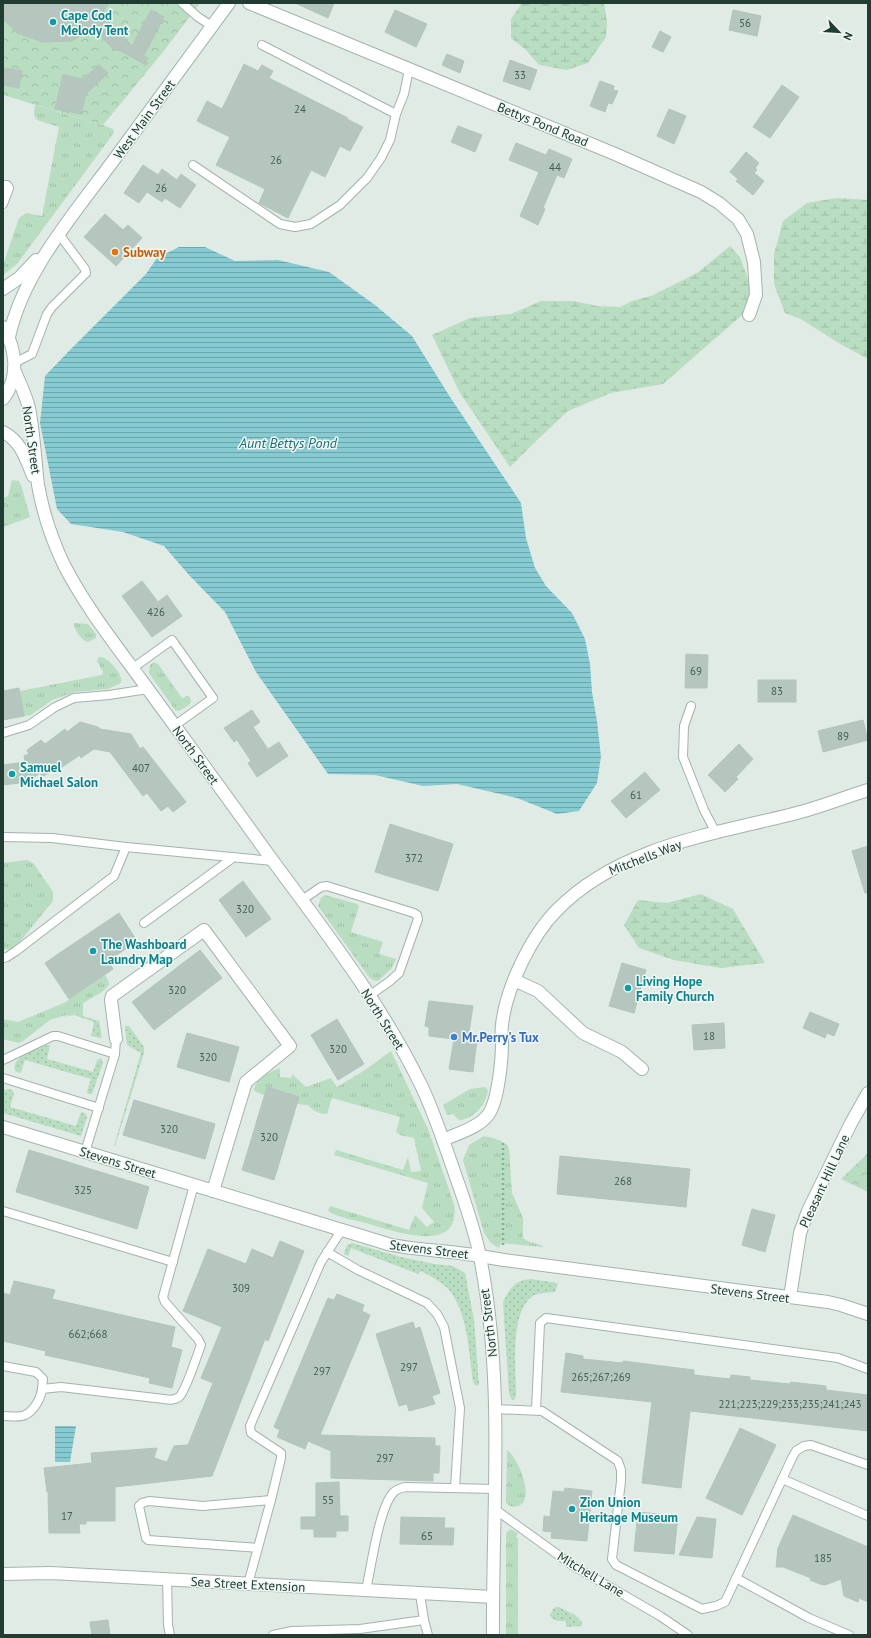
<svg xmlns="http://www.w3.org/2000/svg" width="871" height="1638" font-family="'PT Sans',sans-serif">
<defs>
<pattern id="grass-tufts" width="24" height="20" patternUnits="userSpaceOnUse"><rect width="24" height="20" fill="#b8ddc0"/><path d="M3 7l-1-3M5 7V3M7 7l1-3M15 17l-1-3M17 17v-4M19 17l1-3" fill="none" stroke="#9ebfa5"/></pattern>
<pattern id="wetland-marsh" width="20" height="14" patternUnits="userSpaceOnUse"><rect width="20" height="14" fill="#b8ddc0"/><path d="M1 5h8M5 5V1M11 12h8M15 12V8" fill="none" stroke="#9ebfa5"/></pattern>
<pattern id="park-crowns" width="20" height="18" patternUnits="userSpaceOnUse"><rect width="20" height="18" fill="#b8ddc0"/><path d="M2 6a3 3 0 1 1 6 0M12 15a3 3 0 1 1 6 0" fill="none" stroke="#9ebfa5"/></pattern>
<pattern id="garden-dots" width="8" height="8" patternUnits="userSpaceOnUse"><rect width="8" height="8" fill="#b8ddc0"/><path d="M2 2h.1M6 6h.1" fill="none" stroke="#9ebfa5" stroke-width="1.8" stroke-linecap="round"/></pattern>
<pattern id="water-rules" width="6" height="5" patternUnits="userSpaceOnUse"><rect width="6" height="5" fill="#86cad2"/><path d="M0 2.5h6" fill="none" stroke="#6da5ab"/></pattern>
</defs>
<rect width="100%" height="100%" fill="#e0ebe5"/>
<g fill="url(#grass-tufts)">
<polygon points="35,105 103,125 113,129 114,132 108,141 17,264 3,275 3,265 19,218 26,213 42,216 59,127 37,120 34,115"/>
<polygon points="12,480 19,481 21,485 30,517 3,527 3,498 8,496"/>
<path d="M74 623 88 624 96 634V638L88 642C81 640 74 630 74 623Z"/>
<path d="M100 657C109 658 124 675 121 683L108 689 75 692 52 700 31 715 24 716 20 691 102 675 103 672 97 661 98 658Z"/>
<polygon points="154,662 158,664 182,698 187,696 190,697 191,702 189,705 179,711 175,710 149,673 150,665"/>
<polygon points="27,860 34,864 53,892 53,901 17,945 11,949 3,950 3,863"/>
<polygon points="325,895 357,904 359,906 351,932 383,942 379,954 396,959 391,969 378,981 373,980 369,977 318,906 321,898"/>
<polygon points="105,975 108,980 109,985 102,992 83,1003 83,1016 73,1013 50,1020 23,1041 18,1043 3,1039 3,1019 18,1022 64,1003"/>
<path d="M391 1051 428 1129 454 1204C462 1256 394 1231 369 1224 355 1220 339 1218 328 1211L330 1206 409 1230 415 1215 427 1227 434 1222 422 1208 428 1183 334 1155 336 1150 403 1170 408 1157 411 1172 421 1171 414 1138 400 1135 396 1132 400 1117 332 1098 327 1114C319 1114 313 1111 308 1105L297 1104 299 1097 267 1087 264 1095 254 1091C254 1079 270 1072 280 1068V1077L291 1078 292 1074 306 1087 331 1078 337 1087 365 1070Z"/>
<path d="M485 1087 488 1090C486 1105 474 1119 459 1120L453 1114 447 1115 443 1105 470 1089Z"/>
<path d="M484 1136C492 1138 504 1140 509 1148L512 1193 523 1218V1238C529 1243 537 1243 543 1246V1247L501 1243 499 1248 491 1243 484 1233 463 1160 469 1145Z"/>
<path d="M507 1450C518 1457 536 1500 518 1506 513 1508 510 1506 506 1503Z"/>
<polygon points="510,1529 518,1533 516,1537 518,1538 518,1635 506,1635 506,1533"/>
</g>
<g fill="url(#wetland-marsh)">
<polygon points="522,3 604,3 607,22 606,37 588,63 567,70 539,65 525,49 511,38 511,19"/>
<polygon points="837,198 868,200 868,359 840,344 801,319 785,313 774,284 774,254 783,221 807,203"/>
<polygon points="730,246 740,257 750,285 749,309 663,384 611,393 568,411 533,444 510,467 460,393 432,335 470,318 511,314 541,301 573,301 597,306 620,307 632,301 651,296 697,273"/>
<polygon points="701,894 733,909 765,963 721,968 674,960 639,948 624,925 638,900 667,903"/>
</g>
<g fill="url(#park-crowns)">
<polygon points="3,3 200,3 163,52 103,125 3,95"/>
<polygon points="868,1153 868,1192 841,1179"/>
</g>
<g fill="url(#garden-dots)">
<polygon points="73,1013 99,1021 102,1037 100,1038 91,1036 94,1022 74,1015 64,1017"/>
<polygon points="125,1026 129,1026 144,1047 144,1053 115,1146 114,1146 141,1053 127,1045"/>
<path d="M47 1045H50L47 1059 93 1072 97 1060 101 1058 103 1063 92 1094H88L87 1091 91 1079 25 1060 21 1072 20 1073 16 1072C8 1057 37 1049 47 1045Z"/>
<polygon points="9,1089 13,1091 14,1094 10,1107 76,1126 80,1115 82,1112 85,1113 87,1117 81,1136 3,1113 3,1090"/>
<path d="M352 1243 401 1257 434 1264 453 1266 465 1273 474 1320 479 1384 478 1386 475 1385 473 1382C469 1353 468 1313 449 1290 442 1282 430 1276 421 1271L418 1274 351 1248 348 1256 344 1254 347 1245Z"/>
<path d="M531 1279 557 1283 558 1284 555 1292C547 1293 535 1292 529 1299 510 1319 516 1370 516 1396L514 1400H512L509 1394 503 1302C509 1289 515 1280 531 1279Z"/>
<path d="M556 1607H559L575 1615 582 1622V1626L566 1627V1621C559 1621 553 1622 550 1615L553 1609Z"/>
</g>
<g fill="url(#water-rules)">
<polygon points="179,247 205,247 235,261 278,260 329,272 375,305 412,336 450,397 521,503 526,538 535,568 546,586 572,613 585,639 590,664 592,692 597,721 601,757 597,783 579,811 557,814 517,798 457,784 423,786 375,775 328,774 256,672 225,612 189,575 164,546 123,532 71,524 57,509 40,423 45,376 69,351 146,274 157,258"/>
<polygon points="55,1426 76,1426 70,1462 55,1462"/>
</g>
<g fill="#b5c6be" stroke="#b2c5bc">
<polygon points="3,3 108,3 102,15 132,46 151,10 164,17 143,57 148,63 146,65 117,49 115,51 93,28 72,41 43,42 17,33 3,18"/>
<polygon points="295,3 334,3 328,18"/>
<polygon points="395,10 427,24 416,47 385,32"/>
<polygon points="733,10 761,16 757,36 729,30"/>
<polygon points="660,31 671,37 663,52 652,47"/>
<polygon points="447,54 464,61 460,73 442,65"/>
<polygon points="510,60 537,70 530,90 503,81"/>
<polygon points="244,64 258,71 262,65 273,71 269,78 348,118 347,119 363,127 350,151 340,146 325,177 311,170 288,218 259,203 265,189 216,165 230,137 197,121 207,101 222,109"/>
<polygon points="99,65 108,73 86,94 81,114 55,109 63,75 83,79"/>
<polygon points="3,68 22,71 19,88 3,85"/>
<polygon points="600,81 614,86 613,90 618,91 612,104 608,103 605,112 590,106"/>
<polygon points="782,85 799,97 770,138 753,127"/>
<polygon points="669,109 686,116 674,144 657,136"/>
<polygon points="458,126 482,135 475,152 451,142"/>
<polygon points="516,143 546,155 549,149 572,159 564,178 557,175 543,208 545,209 538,225 520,216 539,172 509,160"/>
<polygon points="746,152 759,163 755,168 757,170 754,173 764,181 753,195 736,181 738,179 730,172"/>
<polygon points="143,165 158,175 162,169 177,180 181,174 196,185 180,208 165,198 162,202 147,192 139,203 124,193"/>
<polygon points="105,214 123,230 128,225 142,238 116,266 84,237"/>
<polygon points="142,581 158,602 167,595 182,616 152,637 122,596"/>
<polygon points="686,654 708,655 707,688 685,688"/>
<rect x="758" y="680" width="38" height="22"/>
<polygon points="19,688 24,716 3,720 3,691"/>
<polygon points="252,710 260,722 253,727 268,749 279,742 288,756 257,777 248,763 251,761 237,740 234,742 224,728"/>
<polygon points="863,720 868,740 823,752 818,731"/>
<polygon points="80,722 98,727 100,729 131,734 140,749 143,747 186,802 173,812 168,806 161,811 147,793 143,796 110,752 94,749 81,758 80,755 59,769 58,767 42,777 40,773 27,782 3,785 3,765 25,762 24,756 29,754 27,750 41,740 45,744 65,729 67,732"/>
<polygon points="739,744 753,759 736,777 738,779 725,792 708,775"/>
<polygon points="645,772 660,790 626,818 611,801"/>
<polygon points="390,824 453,844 438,891 375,872"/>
<polygon points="868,846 868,893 865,893 852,851"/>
<polygon points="243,881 271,919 246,937 219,900"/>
<polygon points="119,913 137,941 108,961 113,969 69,999 45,963"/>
<polygon points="200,950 222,978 154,1030 132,1002"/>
<polygon points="622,963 646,970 634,1013 609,1006"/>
<polygon points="429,1001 473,1006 468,1039 477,1040 473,1072 449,1069 454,1039 429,1036 429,1027 425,1026"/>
<polygon points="810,1012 839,1024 834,1036 827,1033 825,1038 803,1028"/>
<polygon points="337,1019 364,1064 338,1080 311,1035"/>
<polygon points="724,1023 725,1048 694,1050 692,1025"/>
<polygon points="187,1033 239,1047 229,1082 177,1067"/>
<polygon points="267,1087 299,1097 274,1180 242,1170"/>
<polygon points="134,1100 215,1124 205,1159 123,1135"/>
<polygon points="29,1150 149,1187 137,1229 16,1192"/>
<polygon points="560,1156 690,1169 686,1207 557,1194"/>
<polygon points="752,1209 775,1215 765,1252 742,1245"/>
<polygon points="280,1241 304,1251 268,1341 265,1339 212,1476 115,1487 115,1521 86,1521 86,1524 79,1524 80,1533 49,1533 48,1491 47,1492 44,1468 92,1463 91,1453 157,1448 154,1458 167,1462 174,1446 188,1445 213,1383 201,1378 222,1327 183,1311 208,1249 246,1264 252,1249 273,1258"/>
<polygon points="14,1281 55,1290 52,1299 175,1327 171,1347 182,1350 172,1388 149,1383 150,1378 45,1355 46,1351 3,1341 3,1293 10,1295"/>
<polygon points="337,1294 364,1305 362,1311 370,1315 320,1435 435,1438 435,1446 440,1446 439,1473 433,1473 433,1481 331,1478 331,1451 308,1441 305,1449 277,1437 280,1430 274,1427 328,1298 334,1300"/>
<polygon points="413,1322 415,1329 420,1327 440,1393 432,1396 435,1404 409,1411 407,1404 399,1406 376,1334"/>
<polygon points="566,1353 583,1356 583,1359 623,1363 623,1361 694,1370 694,1375 730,1379 731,1375 750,1377 750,1380 790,1384 791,1382 826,1386 826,1390 868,1395 868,1431 690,1411 681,1488 642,1483 652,1402 561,1392"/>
<polygon points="740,1428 776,1445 742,1515 706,1498"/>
<polygon points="339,1482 340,1516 348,1516 348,1531 336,1531 336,1537 314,1537 314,1529 301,1529 301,1517 316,1517 316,1483"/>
<polygon points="565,1488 592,1491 587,1541 551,1538 552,1532 543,1531 544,1516 550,1517 553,1491 564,1492"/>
<polygon points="638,1512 678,1516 674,1554 634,1551"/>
<polygon points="793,1515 868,1547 868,1602 859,1598 858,1602 844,1596 841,1579 825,1585 820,1584 810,1580 811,1578 783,1567 776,1567 778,1548"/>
<polygon points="401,1517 445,1518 444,1528 454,1528 453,1545 400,1544"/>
<polygon points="697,1517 716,1519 712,1558 679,1555"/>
<polygon points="108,1620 110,1635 92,1635 90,1622"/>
</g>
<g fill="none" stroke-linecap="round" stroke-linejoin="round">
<g stroke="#a3b3ac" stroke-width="10">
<g id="service">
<polyline points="182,3 198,17 212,26"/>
<polyline points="262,45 396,114"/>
<polyline points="193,165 280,224 295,227 311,224 340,205 367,178 381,158 390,140 396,114 404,94 409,69"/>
<polyline points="3,185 7,185 9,188 3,204"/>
<polyline points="14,363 32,354 47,314 52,307 86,273 85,269 59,234"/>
<polyline points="133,668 172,640 213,698 174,726"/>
<polyline points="691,706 684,726 683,757 704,810 716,833"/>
<polyline points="3,733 29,725 55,707 74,698 109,695 148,689"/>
<polyline points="3,837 52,838 126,847"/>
<polyline points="302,900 321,887 327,886 414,913 417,915 418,919 399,973 390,981 369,996"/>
<polyline points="144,923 234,857"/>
<polyline points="3,958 7,957 16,951 114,876 126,847 273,861"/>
<polyline points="3,1060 53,1036 58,1036 115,1054"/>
<polyline points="3,1078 99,1108"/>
<polyline points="85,1152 115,1054 116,1039"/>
<polyline points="3,1211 173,1262"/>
<polyline points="327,1252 358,1270 427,1303 437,1314 444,1327 460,1408 455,1488"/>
<polyline points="3,1366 36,1372 43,1379 42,1389"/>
<polyline points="495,1409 542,1411 618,1461 621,1470 621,1481 612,1559 616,1565 702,1609 716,1606 725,1602 792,1458 796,1451 804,1446 811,1445 868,1465"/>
<polyline points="536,1410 540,1323 546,1318 838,1358 868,1369"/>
<path d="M3 1416C9 1416 19 1418 25 1415 34 1411 41 1398 42 1389L61 1387 164 1399C169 1400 175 1400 179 1397 186 1391 197 1355 201 1345L198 1339 165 1302 163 1297 194 1185"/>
<polyline points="782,1479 868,1516"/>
<polyline points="271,1500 281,1458 281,1453 251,1433 250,1426 321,1262 341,1231"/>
<polyline points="496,1510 572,1565 660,1616 688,1635"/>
<polyline points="736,1578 809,1618 849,1635"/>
<polyline points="167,1579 168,1625 170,1635"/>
<polyline points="248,1584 271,1500 203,1506 149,1501 142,1503 139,1506 146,1538 148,1540 258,1548"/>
<path d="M366 1590C371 1569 379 1506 394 1492 397 1489 401 1488 405 1487L495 1489"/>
<polyline points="424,1620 428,1635"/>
<polyline points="273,1635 292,1631 360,1629 424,1620 420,1594"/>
</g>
</g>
<g stroke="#a3b3ac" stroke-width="14">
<g id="minor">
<polyline points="249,3 615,154 701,192 719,203 738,219 747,234 754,262 756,295 749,315"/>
<polyline points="514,980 538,991 583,1033 622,1052 642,1069"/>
<polyline points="116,1039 111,1000 112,996 204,930 290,1046 246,1082 213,1191"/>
<path d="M3 1127 388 1244C418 1251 449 1250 480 1256"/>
<path d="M443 1140C458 1133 478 1128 488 1115 498 1102 502 1060 502 1043 502 1037 501 1031 502 1025 506 988 531 936 557 910 618 848 708 835 789 815 816 809 842 798 868 790"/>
<polyline points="790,1297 800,1233 808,1211 851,1123 868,1093"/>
<polyline points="3,1574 51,1573 493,1597"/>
</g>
</g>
<g stroke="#a3b3ac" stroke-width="14">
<g id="tertiary">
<path d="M14 369C19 382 26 395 29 408 34 433 35 460 38 485 43 513 52 540 64 565 85 606 115 644 142 681 185 740 228 798 270 857 324 930 381 1003 421 1085 435 1114 445 1146 456 1177 465 1203 475 1230 480 1257 505 1382 492 1509 493 1635"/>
<path d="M3 432C21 441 26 459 33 476"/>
<polyline points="480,1256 504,1260 828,1302 841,1305 868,1314"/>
</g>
</g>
<g stroke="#9eb7ad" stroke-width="14">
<g id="secondary">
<polyline points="3,289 19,278 36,260"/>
<path d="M3 327C16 348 20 377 3 399"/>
<path d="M9 337C23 272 74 214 113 161 151 109 190 56 229 3"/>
</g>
</g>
<polyline stroke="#7fb09e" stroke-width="2.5" stroke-dasharray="2 3" stroke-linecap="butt" points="503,1143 503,1246"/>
<use href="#service" stroke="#fff" stroke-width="8"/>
<use href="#minor" stroke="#fff" stroke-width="12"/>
<use href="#tertiary" stroke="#fff" stroke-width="12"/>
<use href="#secondary" stroke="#fff" stroke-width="12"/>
</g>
<g fill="#0f9aa8" stroke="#f0f8f4" stroke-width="1.5">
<circle cx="53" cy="22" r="4"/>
<circle cx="12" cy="774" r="4"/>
<circle cx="93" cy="951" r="4"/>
<circle cx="628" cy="988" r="4"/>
<circle cx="572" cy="1509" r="4"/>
</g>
<circle fill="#e8710a" stroke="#f0f8f4" stroke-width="1.5" cx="115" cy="252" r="4"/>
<circle fill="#3f7fe0" stroke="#f0f8f4" stroke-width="1.5" cx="454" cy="1037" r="4"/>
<g text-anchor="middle" stroke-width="3" stroke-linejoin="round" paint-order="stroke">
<g font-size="11" fill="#455e56">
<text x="745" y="27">56</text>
<text x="520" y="79">33</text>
<text x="300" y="113">24</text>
<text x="276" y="164">26</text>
<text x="555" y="171">44</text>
<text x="161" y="192">26</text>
<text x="156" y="616">426</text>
<text x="696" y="675">69</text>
<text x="777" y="695">83</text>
<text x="843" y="740">89</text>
<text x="141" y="772">407</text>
<text x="636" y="799">61</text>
<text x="414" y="862">372</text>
<text x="245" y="913">320</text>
<text x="177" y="994">320</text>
<text x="709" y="1040">18</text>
<text x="338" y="1053">320</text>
<text x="208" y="1061">320</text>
<text x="169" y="1133">320</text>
<text x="269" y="1141">320</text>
<text x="623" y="1185">268</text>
<text x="83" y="1194">325</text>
<text x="241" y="1292">309</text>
<text x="88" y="1338">662;668</text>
<text x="409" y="1371">297</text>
<text x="322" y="1375">297</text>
<text x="601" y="1381">265;267;269</text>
<text x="790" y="1408">221;223;229;233;235;241;243</text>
<text x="385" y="1462">297</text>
<text x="328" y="1504">55</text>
<text x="67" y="1520">17</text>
<text x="427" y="1540">65</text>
<text x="823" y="1562">185</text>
</g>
<g font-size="13" font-weight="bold" fill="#0d838f" stroke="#f0f8f4" text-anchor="start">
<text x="61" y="20">Cape Cod<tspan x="61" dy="15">Melody Tent</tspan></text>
<text x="20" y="772">Samuel<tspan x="20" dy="15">Michael Salon</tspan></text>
<text x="101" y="949">The Washboard<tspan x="101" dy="15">Laundry Map</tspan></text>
<text x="636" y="986">Living Hope<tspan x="636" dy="15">Family Church</tspan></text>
<text x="580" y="1507">Zion Union<tspan x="580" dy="15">Heritage Museum</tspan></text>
</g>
<g font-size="13" fill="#203c33" stroke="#f0f8f4">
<text transform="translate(144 119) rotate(-54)" y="5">West Main Street</text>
<text transform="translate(543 124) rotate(22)" y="5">Bettys Pond Road</text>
<text transform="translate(32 440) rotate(82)" y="5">North Street</text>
<text transform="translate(196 755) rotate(54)" y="5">North Street</text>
<text transform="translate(645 857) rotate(-21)" y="5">Mitchells Way</text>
<text transform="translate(383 1019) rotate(58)" y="5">North Street</text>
<text transform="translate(118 1162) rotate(17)" y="5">Stevens Street</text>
<text transform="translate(824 1181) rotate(-65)" y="5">Pleasant Hill Lane</text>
<text transform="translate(429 1249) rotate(7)" y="5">Stevens Street</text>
<text transform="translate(750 1293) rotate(7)" y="5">Stevens Street</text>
<text transform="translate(488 1323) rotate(-97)" y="5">North Street</text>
<text transform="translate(591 1574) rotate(31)" y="5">Mitchell Lane</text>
<text transform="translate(248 1584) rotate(3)" y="5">Sea Street Extension</text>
</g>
<g font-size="13" font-weight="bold" fill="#c56008" stroke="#f0f8f4" text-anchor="start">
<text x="123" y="257">Subway</text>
</g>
<g font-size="13" font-weight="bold" fill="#366cbe" stroke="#f0f8f4" text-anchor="start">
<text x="462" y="1042">Mr.Perry's Tux</text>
</g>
<g font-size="14" font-style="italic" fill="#196d79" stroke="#f0f8f4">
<text x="288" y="448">Aunt Bettys Pond</text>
</g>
</g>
<rect width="871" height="1638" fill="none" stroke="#203c33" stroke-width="8"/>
<g transform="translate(839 32) rotate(115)" stroke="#f0f8f4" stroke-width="3" paint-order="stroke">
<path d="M0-3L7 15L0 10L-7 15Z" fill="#203c33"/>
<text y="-6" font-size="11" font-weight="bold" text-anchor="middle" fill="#203c33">N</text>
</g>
</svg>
